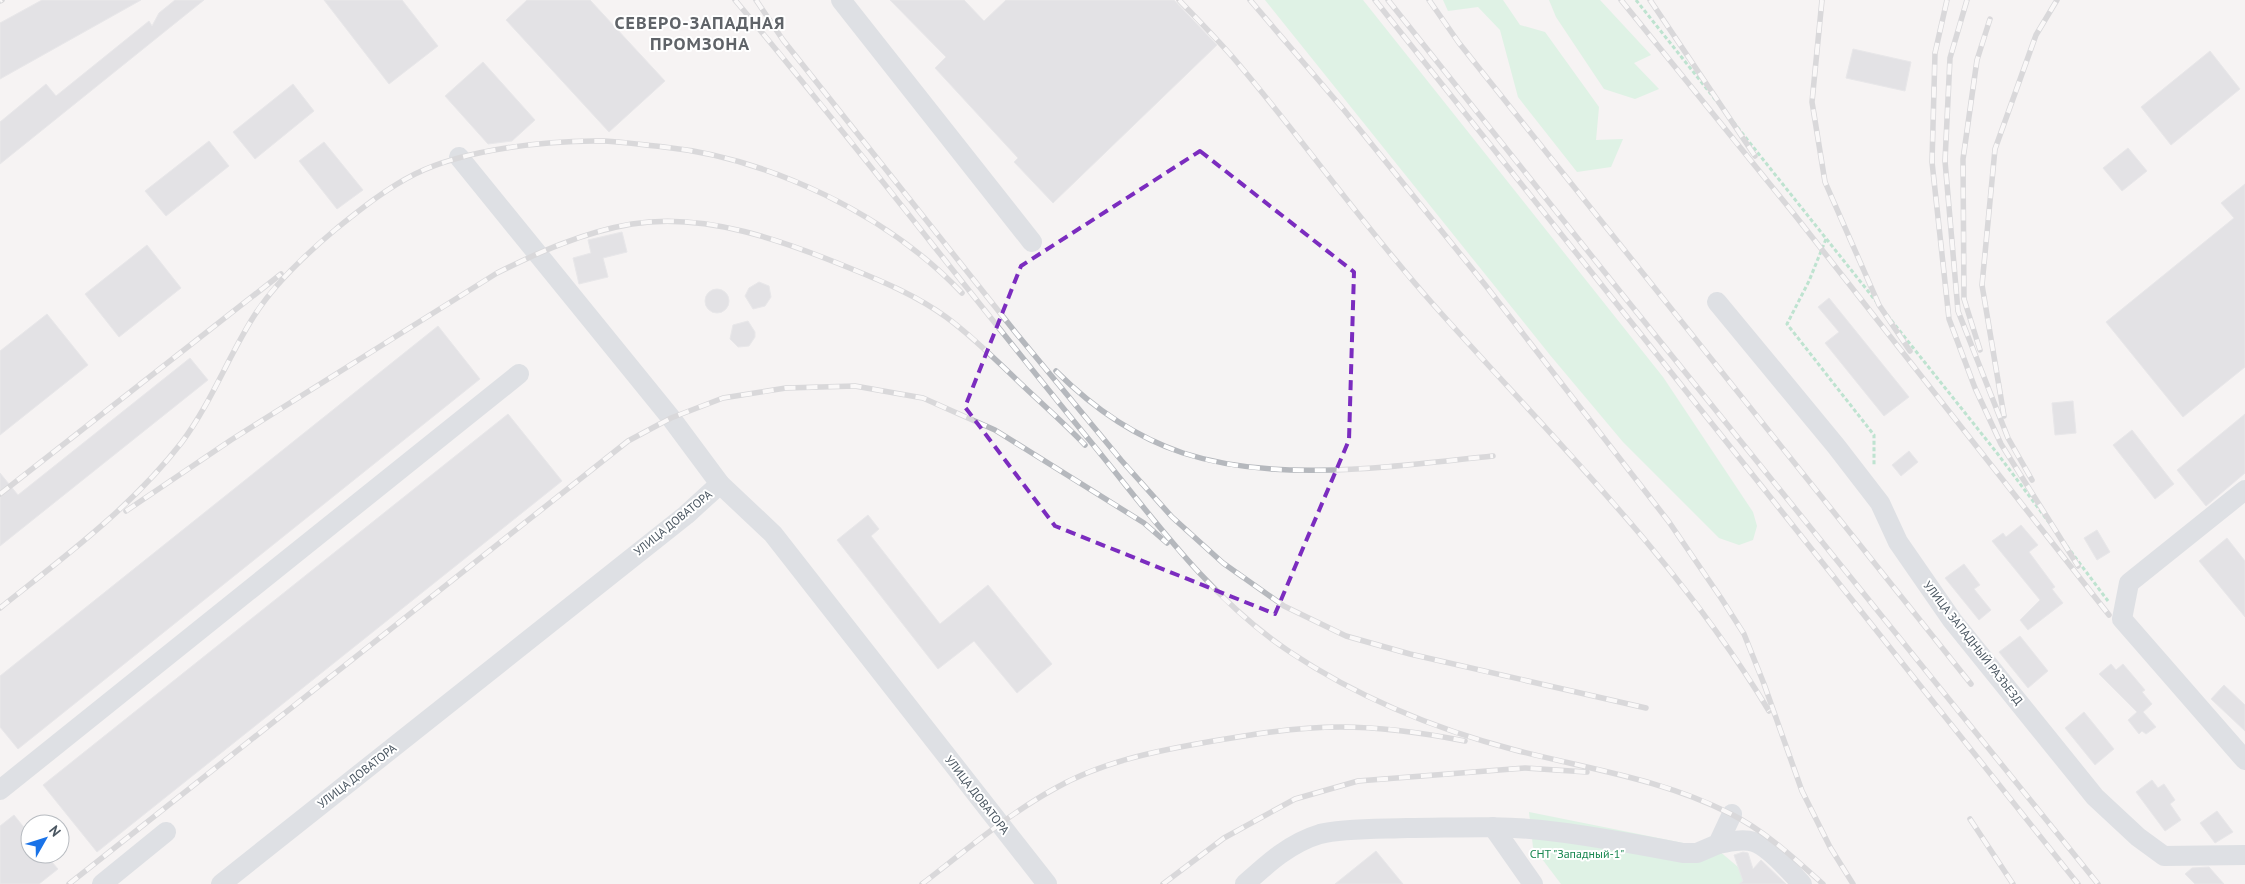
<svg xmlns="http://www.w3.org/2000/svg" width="2245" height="884" font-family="'PT Sans',sans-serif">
<rect width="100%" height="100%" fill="#f5f3f3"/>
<g fill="#c3f1d5">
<polygon points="1265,0 1363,0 1663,377 1753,512 1757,526 1753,540 1739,545 1719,538 1623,442 1550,355"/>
<polygon points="1443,0 1503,0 1520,25 1545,32 1599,107 1596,140 1623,139 1611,167 1577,172 1518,97 1500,30 1478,7 1448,11"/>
<polygon points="1549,0 1600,0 1651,55 1634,63 1659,89 1635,99 1604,89 1556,17"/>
<polygon points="1529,812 1718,850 1758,884 1561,884 1533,847"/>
</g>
<g fill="#cdcfd5" stroke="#d7d9de">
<polygon points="42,0 141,0 0,79 0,23"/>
<polygon points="175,0 204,0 0,164 0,122 46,84 56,96 149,21 152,26 159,13"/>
<polygon points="324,0 402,0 438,46 389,84"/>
<polygon points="527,0 590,0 665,81 609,132 506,20"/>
<polygon points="890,0 964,0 984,21 1006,0 1174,0 1217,45 1053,203 1014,162 1018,158 935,68 946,57"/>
<polygon points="1853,49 1911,62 1905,91 1846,78"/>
<polygon points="2210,51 2240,89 2171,145 2141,107"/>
<polygon points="483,62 535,120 512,141 488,144 445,96"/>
<polygon points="293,84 314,111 255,159 233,132"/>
<polygon points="209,141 229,166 166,216 145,191"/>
<polygon points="324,142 363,190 337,209 299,161"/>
<polygon points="2128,148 2147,171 2122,191 2103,168"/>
<polygon points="2245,184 2245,367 2183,417 2106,322 2234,218 2221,203"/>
<polygon points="622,232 627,252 603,258 608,277 579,284 573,258 591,253 588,240"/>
<polygon points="147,245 181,288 119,337 85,294"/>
<polygon points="759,282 769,286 771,297 765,306 753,309 745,296 749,288"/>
<circle cx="717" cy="301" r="12"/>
<polygon points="1829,298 1909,397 1884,416 1825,343 1839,332 1818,307"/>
<polygon points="47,314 88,365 0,435 0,351"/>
<polygon points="748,321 755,332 755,337 749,346 738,347 730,339 733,325"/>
<polygon points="438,326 480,379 18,749 0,727 0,676"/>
<polygon points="190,358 208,380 0,546 0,473 18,495"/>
<polygon points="2073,401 2076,433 2055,435 2052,403"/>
<polygon points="508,414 562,481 97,852 43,785"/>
<polygon points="2245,414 2245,473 2206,506 2177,470"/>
<polygon points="2132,430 2174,484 2155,499 2113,445"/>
<polygon points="1909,451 1918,462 1901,476 1892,465"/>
<polygon points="868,515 879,529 871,536 940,624 988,585 1052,664 1017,693 974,641 938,669 837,540"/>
<polygon points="2021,525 2038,545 2029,552 2055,587 2052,589 2063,603 2028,630 2020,620 2040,600 1992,541 2003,533 2006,537"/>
<polygon points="2097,530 2110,552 2097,560 2084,538"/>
<polygon points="2227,538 2245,561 2245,617 2199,561"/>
<polygon points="1964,564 1980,585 1974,589 1991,610 1979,620 1945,578"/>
<polygon points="2020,636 2048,671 2028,688 1999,652"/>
<polygon points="2111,664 2116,670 2123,664 2145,690 2142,692 2152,704 2143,712 2156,727 2146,734 2142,731 2139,734 2128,720 2137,712 2099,674"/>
<polygon points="2224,685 2245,705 2245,731 2211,699"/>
<polygon points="2084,712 2114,749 2095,765 2065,728"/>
<polygon points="2152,780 2158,788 2164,784 2175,800 2170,804 2181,820 2165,831 2136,792"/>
<polygon points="2217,811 2233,832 2215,843 2200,823"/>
<polygon points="14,815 30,835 30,854 45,854 58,869 39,884 0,884 0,826"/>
<polygon points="1376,851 1403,884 1335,884"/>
<polygon points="1743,852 1748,853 1753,869 1761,860 1786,884 1739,884 1743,881 1734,855"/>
<polygon points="2209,867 2224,884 2195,884 2185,874 2192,868"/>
</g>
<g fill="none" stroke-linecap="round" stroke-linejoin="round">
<g stroke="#7ad0a6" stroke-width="3" stroke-dasharray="4 2.5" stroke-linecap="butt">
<polyline points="1636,0 1997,453 2108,601"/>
<polyline points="1826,239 1809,281 1787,324 1874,435 1874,465"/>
</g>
<g stroke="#c1cad2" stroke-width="20">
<polyline points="841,0 1032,242"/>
<polyline points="459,157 671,418 720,484 773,534 1047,884"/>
<polyline points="1717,302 1836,446 1880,503 1898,542 1952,620 2095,797 2138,837 2164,856 2245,855"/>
<polyline points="2245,490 2129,583 2122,619 2245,760"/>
<polyline points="0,790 519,374"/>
<polyline points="1493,827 1533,884"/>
<path d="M1718 844C1730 842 1742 838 1754 842 1770 847 1790 872 1802 884"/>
<polyline points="102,884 166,832"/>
<polyline points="221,884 686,515 720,484"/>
<path d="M1245 884C1268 863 1290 843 1320 834 1342 828 1384 829 1407 828 1452 828 1497 825 1541 830 1589 835 1636 844 1683 853H1697L1718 844 1732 814"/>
</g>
<g stroke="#b5b8bd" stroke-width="5.5">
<g id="rail">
<path d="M735 0C855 143 968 292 1086 436 1148 511 1207 597 1290 652 1359 698 1435 729 1515 750 1588 769 1663 779 1731 814 1765 831 1794 858 1823 884"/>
<polyline points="756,0 783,40 1016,333 1121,460 1172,517 1223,563 1284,606 1346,636 1410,654 1646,708"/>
<path d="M1179 0C1198 20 1218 40 1236 61 1303 140 1363 225 1432 303 1549 435 1677 558 1769 711"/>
<polyline points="1250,0 1344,110 1486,286 1669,522 1721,598 1744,634 1764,684 1802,791 1830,847 1853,884"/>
<polyline points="1375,0 2078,884"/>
<polyline points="1388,0 1614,284 2098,884"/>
<polyline points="1429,0 1459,43 1971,684"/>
<polyline points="1621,0 1794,214 2109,615"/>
<polyline points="1650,0 1755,156"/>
<polyline points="1822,0 1812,102 1825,182 1879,305 1910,351"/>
<polyline points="1947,0 1935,53 1932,162 1949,319 1975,388 2001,444 2078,566"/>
<polyline points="1967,0 1950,58 1945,161 1958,311 2008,438 2032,480"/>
<polyline points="0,1 2,0"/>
<polyline points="1980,350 1964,299 1963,159 1977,60 1990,19"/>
<path d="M1056 371C1091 406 1135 437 1183 453 1279 484 1394 466 1493 456"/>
<polyline points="2004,416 1982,285 1995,149 2036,35 2057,0"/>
<polyline points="0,494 281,274"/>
<path d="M126 511 231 440 497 273C539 252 584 232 632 224 706 212 784 241 852 269 884 282 917 296 946 317 972 336 996 360 1019 382 1041 403 1064 423 1085 445"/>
<path d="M0 608C64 557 131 508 182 442 211 403 228 357 254 316 275 283 306 254 336 229 361 209 387 188 415 174 465 149 549 140 604 141 624 142 644 145 664 147 770 158 888 215 962 293"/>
<polyline points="1970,819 2013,884"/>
<polyline points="69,884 628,441 671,418 723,398 786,388 855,386 923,398 995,430 1144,523 1167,543"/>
<path d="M922 884C965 851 1007 815 1054 789 1099 763 1151 752 1202 743 1248 735 1294 727 1341 727 1383 727 1424 733 1465 741"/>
<polyline points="1163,884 1224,838 1295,799 1358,781 1525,768 1587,772"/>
</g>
</g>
<use href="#rail" stroke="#fff" stroke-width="4" stroke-dasharray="11" stroke-linecap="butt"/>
</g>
<path d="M0 0H2245V884H0ZM1200 151 1354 272 1349 440 1275 614 1055 526 965 407 1021 266Z" fill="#f5f3f3" fill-opacity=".55" fill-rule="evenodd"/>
<path fill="none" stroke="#7b2cbf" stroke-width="4" stroke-dasharray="10 6" stroke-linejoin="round" d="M1200 151 1354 272 1349 440 1275 614 1055 526 965 407 1021 266Z"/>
<g text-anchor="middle" stroke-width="4" stroke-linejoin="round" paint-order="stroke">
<g font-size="12" fill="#4a5661" stroke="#fff">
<text transform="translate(673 523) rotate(-39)" y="4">УЛИЦА ДОВАТОРА</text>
<text transform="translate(1973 643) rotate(52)" y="4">УЛИЦА ЗАПАДНЫЙ РАЗЪЕЗД</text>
<text transform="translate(357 776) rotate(-38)" y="4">УЛИЦА ДОВАТОРА</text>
<text transform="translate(977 795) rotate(52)" y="4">УЛИЦА ДОВАТОРА</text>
</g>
<g font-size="12" fill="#17864f" stroke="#fff">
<text x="1577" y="858">СНТ "Западный-1"</text>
</g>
<g font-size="18" font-weight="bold" letter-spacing="1" fill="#5f6368" stroke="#fff">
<text x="700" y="29">СЕВЕРО-ЗАПАДНАЯ<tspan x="700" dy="21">ПРОМЗОНА</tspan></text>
</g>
</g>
<g transform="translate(45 839) rotate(51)"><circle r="24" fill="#ffffff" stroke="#b7bbc0"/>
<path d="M0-4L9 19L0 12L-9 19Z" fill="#1a73e8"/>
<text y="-8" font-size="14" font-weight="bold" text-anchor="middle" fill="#4a5661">N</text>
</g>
</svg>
